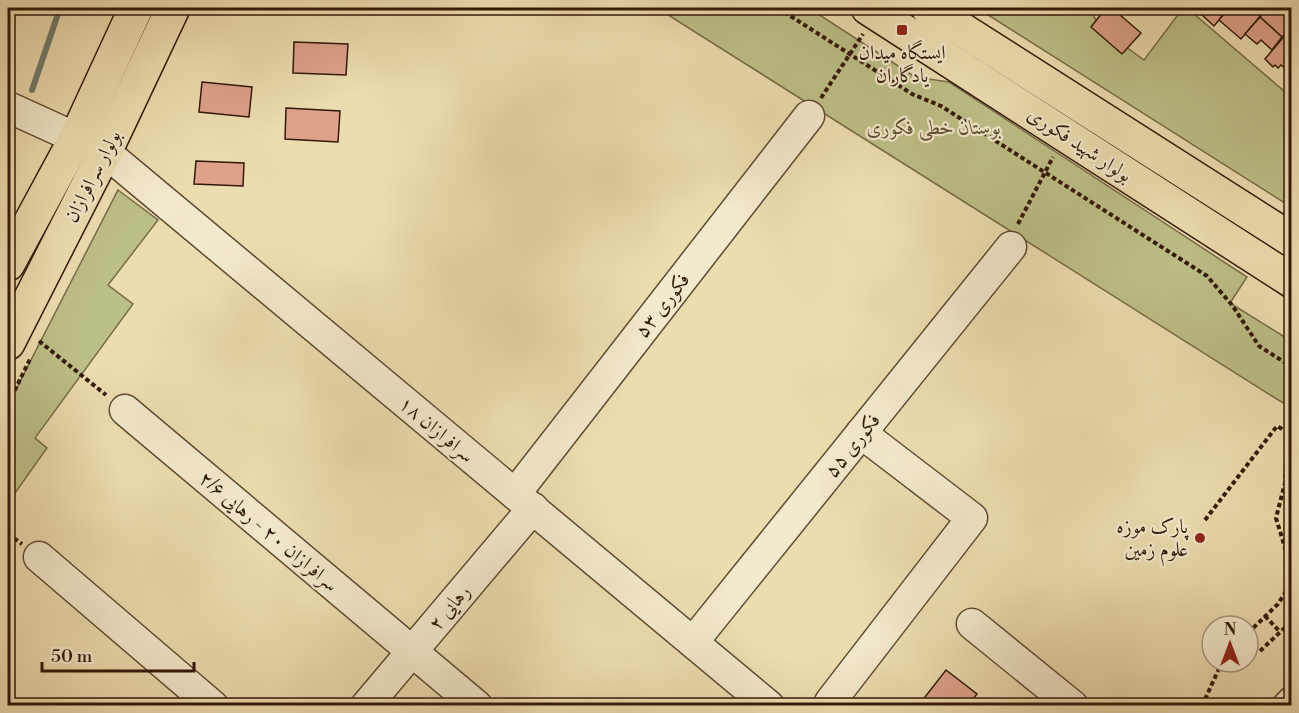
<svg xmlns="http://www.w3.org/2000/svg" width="1299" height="713" font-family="'Libre Bodoni',Amiri,serif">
<rect width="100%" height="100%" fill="#ecddb0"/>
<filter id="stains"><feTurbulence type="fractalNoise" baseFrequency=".00333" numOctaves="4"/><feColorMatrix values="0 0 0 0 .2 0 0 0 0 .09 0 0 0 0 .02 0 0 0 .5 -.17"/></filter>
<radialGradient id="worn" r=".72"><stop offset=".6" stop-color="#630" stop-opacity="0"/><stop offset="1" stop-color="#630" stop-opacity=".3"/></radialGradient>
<g fill="#bdbf88" stroke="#786c48" stroke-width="1.5">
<polygon points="657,8 809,8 915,77 949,82 1247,277 1230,303 1291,341 1291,408"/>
<polygon points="977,8 1088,8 1103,30 1144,60 1183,8 1187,8 1291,97 1291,207"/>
<polygon points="118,190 158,220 108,285 133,304 35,438 47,448 8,503 8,405"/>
</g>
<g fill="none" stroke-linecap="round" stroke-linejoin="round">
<polyline stroke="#707b6a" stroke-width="6" points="32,90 60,8"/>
</g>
<g fill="#dea28b" stroke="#321908" stroke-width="1.5">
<polygon points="1106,8 1112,8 1141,33 1122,54 1091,27"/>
<polygon points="1194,8 1209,8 1202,15"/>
<polygon points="1209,8 1229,8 1214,26 1202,15"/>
<polygon points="1229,8 1267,8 1241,39 1219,20"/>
<polygon points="1267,8 1280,8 1292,18 1292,27 1282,37 1260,17"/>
<polygon points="1260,17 1282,37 1272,50 1261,40 1257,44 1245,34"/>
<polygon points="1292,27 1292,74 1281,65 1278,68 1275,65 1273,67 1265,59"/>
<polygon points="294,42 348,44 346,75 293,73"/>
<polygon points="202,82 252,87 249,117 199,112"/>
<polygon points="286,108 340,111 338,142 285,139"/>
<polygon points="196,161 244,163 243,186 194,184"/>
<polygon points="946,670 977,694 968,706 918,706"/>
</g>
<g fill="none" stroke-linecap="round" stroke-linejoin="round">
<g stroke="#604a32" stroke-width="33">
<g id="minor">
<polyline points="8,107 76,138"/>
<polyline points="105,152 769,706"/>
<polyline points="125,410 477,706"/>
<polyline points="515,494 809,116"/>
<polyline points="39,557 213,706"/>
<polyline points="972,624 1073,706"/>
<polyline points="693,642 1011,247"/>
<polyline points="830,702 972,518 861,433"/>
<polyline points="366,706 533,508"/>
<polyline points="1288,706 1292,702"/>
</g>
</g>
<g stroke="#321908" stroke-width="36">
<g id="major">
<polyline points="868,8 1292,281"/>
<polyline points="928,8 1292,240"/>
<polyline points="8,264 76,138 136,8"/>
<polyline points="8,343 105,152 173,8"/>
</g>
</g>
<g stroke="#321908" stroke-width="4" stroke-dasharray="4.5 3" stroke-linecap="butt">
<polyline points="778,8 912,94 941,106 1207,276 1232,305 1259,346 1292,367"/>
<polyline points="821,98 863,34"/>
<polyline points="1018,224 1053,157"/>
<polyline points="39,341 106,395"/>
<polyline points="8,404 30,359"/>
<polyline points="1292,467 1286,465 1285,483 1276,518 1292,571"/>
<polyline points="1205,520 1277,426 1292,435"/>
<polyline points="8,534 22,544"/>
<polyline points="1265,616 1280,632"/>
<polyline points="1248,633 1278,604 1292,582"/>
<polyline points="1260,651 1292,621"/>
<polyline points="1202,706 1222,662"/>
</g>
<use href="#minor" stroke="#f3e9cc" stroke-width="30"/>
<use href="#major" stroke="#ecddb0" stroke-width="33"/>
</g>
<g fill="#8f2418" stroke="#f3e9cc" stroke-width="2">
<rect x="896" y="24" width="12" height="12" rx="3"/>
<circle cx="1200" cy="538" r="6"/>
</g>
<g text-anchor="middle" stroke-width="4.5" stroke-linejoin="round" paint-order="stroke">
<g font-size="20" fill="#321908" stroke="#f3e9cc">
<text x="902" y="59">ایستگاه میدان<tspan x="902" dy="23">یادگاران</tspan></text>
<text x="1188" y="533" text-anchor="end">پارک موزه<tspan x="1188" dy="23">علوم زمین</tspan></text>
</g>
<g font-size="20" font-style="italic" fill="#5c4b2e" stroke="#f3e9cc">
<text x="934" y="134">بوستان خطی فکوری</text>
</g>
<g font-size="20" fill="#321908" stroke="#f3e9cc">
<text transform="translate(1080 144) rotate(33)" y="7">بولوار شهید فکوری</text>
<text transform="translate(92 176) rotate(-63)" y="7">بولوار سرافرازان</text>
<text transform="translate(662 305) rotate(-52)" y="7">فکوری ۵۳</text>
<text transform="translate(437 429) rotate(40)" y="7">سرافرازان ۱۸</text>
<text transform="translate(852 445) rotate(-51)" y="7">فکوری ۵۵</text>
<text transform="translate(269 531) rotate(40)" y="7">سرافرازان ۲۰ - رهایی ۲/۶</text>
<text transform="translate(449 607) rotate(-50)" y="7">رهایی ۲</text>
</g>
</g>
<rect width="1299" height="713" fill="none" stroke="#ecddb0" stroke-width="30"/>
<rect x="9" y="9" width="1281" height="695" fill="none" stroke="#321908" stroke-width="3"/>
<rect x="15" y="15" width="1269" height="683" fill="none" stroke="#321908" stroke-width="1.5"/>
<g transform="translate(1230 644)"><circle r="28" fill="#f3e9cc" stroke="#a6967e" stroke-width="1.5"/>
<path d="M0-4.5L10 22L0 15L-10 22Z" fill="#8f2418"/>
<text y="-9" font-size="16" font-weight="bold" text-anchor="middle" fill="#321908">N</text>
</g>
<path d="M42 662v9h152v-9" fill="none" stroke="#321908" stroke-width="3"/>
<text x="51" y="662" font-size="18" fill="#321908" stroke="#f3e9cc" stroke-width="4.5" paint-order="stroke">50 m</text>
<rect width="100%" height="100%" filter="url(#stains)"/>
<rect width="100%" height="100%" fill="url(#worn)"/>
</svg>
